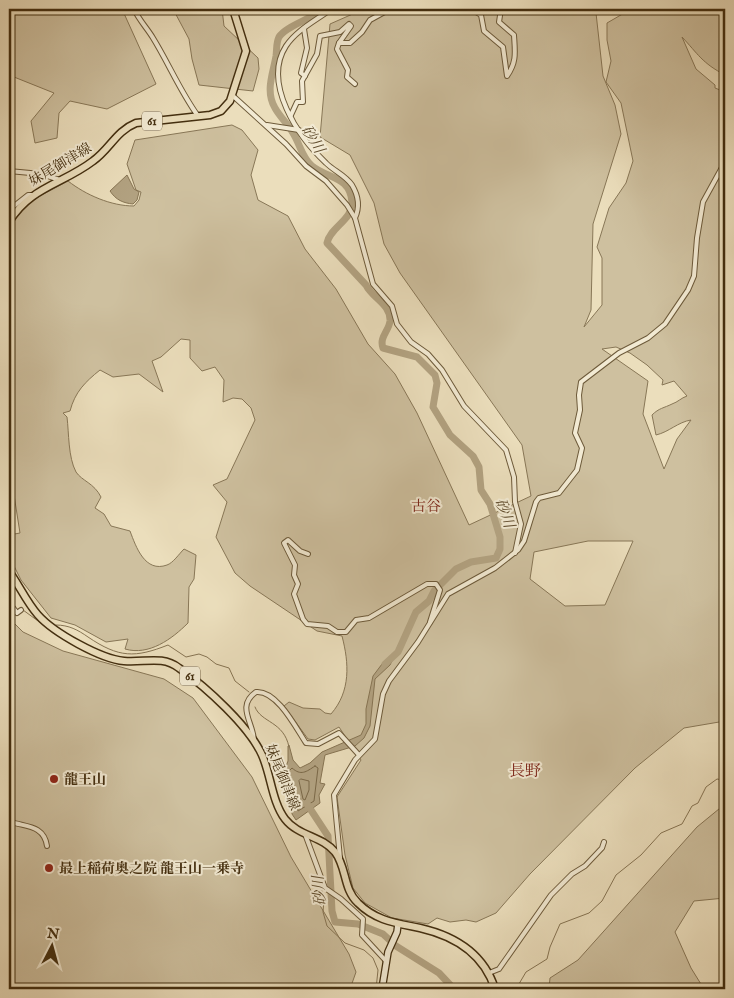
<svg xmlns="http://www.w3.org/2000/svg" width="734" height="998" font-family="'IM FELL English','Noto Serif JP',serif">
<rect width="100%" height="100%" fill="#ebdebc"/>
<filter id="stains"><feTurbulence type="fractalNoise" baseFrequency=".004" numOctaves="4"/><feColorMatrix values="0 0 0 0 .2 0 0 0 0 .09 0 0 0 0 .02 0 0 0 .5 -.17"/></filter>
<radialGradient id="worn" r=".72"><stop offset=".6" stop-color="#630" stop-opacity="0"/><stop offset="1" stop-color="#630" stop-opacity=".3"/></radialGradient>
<g fill="#cec09f" stroke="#887757" fill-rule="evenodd">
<polygon points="9,9 122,9 156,84 107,109 70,101 59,113 57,138 35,143 31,121 54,93 9,75"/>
<polygon points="173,9 222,9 224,26 258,58 259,69 253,91 199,85 192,59 189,39"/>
<path d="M364 9H592L596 13 603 76 615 105 621 134 593 224 591 310 584 327 602 305V258L597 247 609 208 626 183 633 161 621 103 606 82 611 61 607 40V23L626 12 628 9H725V75C702 63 698 54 682 37L696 69 715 85V88L725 92V721L684 728 635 768 530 874 496 913 476 922 466 920 450 922 437 918 428 924 392 918 365 903 353 888 345 855 337 797 361 760 339 727 315 740 308 739 284 706 289 702 303 708 320 709 325 713 331 714C351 691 349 663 342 636L317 631 250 586 235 573 216 537 227 502 213 485 227 479 255 420 251 408 242 399 233 398 223 402 224 380 215 367 202 371 190 358V340L181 339 161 357 152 361 163 392 139 374 113 377 100 370C85 382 75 392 70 411L63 413 67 417C69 433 68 457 76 472 82 481 94 483 101 497L95 508 104 514 111 526 130 531C136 547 145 573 167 565 173 563 179 554 184 549L196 555 194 579 189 587 188 623C172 639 149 656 125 649L128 639 106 642 75 625 51 618 21 580 14 566 9 564V535L20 533 14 495 9 484V231L20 210 38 197 68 181C86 195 111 206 134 206L139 200 141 192 136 190 127 164 135 140 232 125 242 130 258 150 251 175 258 200 288 216 305 249 336 289 368 344 395 374 417 413 469 525 531 496 522 445 400 273 384 244 374 203 350 155 320 137 330 24ZM616 347 630 353 647 365 663 380 662 385 674 381 687 396C681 398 678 402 672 404 664 408 659 408 652 415L656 435C669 432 678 422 691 420L677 439 664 469 643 414 648 381 602 349ZM588 541H633L605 605 565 606 530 579 534 552Z"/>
<polygon points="9,618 23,632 63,651 164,679 193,698 252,777 291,857 349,954 356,972 350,989 9,989"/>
<polygon points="725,804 725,898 694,901 675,932 691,968 704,989 549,989 550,978 578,960 697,827"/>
</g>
<g fill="#b2a281" stroke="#867453">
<path d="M127 175 134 189 139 192 137 200 133 204C123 203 116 200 110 191Z"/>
<polygon points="391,658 393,659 390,665 375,679 370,726 364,738 355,746 325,755 320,783 325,784 319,795 320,803 296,820 292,814 292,802 283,774 288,761 288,746 289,745 293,760 300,768 310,763 322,752 361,735 366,724 366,709 373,676 382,664"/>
</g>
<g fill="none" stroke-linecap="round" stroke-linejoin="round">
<g stroke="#7a6848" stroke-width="1">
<path d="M315 766 318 768 314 801 298 811 289 771 292 768C301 776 306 772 315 766Z"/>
<polygon points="301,779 309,781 309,790 305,800 303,799 299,781"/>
</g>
<g stroke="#867453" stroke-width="1">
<polyline points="9,604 16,614"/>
<polyline points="23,610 45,626"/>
<path d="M56 625C69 625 78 630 88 637 119 658 135 658 168 645L186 657 199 654 207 657 216 664 229 668 235 681 249 692"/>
<path d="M255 707C261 723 284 721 289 747"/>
<polyline points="319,878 324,899 323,912 327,926 345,943 364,950 373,958 378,970 376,989"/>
<polyline points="721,970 725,973"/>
<polyline points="516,989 526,972 547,959 550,947 560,924 589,913 602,901 616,875 641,855 661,833 682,824 692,806 698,803 706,787 717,779 723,780 725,777"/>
</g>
<g stroke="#b2a281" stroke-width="7">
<path d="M323 9C310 20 286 26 279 37 276 43 277 49 276 56 273 74 265 91 275 108 280 117 288 124 293 133 300 144 302 158 312 166 328 179 350 176 352 202 353 220 330 227 327 243L366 285C372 298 391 304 390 321 389 331 379 337 383 348L417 357 435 375 437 383 433 407 450 435 473 456 479 467 481 490 490 504 500 537V549L496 558 471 562 456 569 434 591 429 601 416 612 398 652 385 664"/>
<polyline points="307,804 328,836 332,911 335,922 358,924 383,934 396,946 439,973 454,989"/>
</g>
<g stroke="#6d5a3a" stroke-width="6">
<g id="minor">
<path d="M134 9C139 20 147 28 153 38 169 64 180 91 198 116"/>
<polyline points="431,9 438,12 443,9"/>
<path d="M471 9 481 15 484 31 503 47 507 76C517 62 515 52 514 35L499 22 501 9"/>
<path d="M327 12C313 22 296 31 286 46 262 83 298 137 326 163 334 171 345 175 352 185 358 195 360 207 355 218"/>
<polyline points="304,29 307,48 301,73 305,76"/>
<polyline points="339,43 337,49 348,70 347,77 355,84"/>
<polyline points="232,95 286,144 306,166 326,181 347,205 355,218 373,284 392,306 397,324 411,342 428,354 442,370 464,406 506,450 514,477 515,502 521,524 515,553"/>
<polyline points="291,115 297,102 303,102 302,81 317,54 320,36 340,32 349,24 351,26 339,43 350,43 362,32 370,20 390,9"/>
<polyline points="267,125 299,130"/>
<polyline points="9,171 41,174 60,180"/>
<polyline points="9,210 28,195 32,195"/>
<polyline points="308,554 300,551 288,540 284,543 295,565 294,575 298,584 294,594 303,619 307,624 328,626 337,632 346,632 356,620 369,618 427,584 436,584 440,590 430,622"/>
<polyline points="9,594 11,605 17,613 21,610"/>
<path d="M254 740C253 722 236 706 256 692 277 690 296 728 306 743L318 744 339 733 359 755"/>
<path d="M9 819 11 822C26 827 44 825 47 846"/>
<polyline points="305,834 325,888 341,899 363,919 362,935 386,961"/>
<polyline points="340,858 334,795 355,760 375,739 383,694 389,681 418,642 448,594 495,568 518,550 524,541 536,502 539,498 559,493 577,470 582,448 575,433 580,410 579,395 581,382 619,353 648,338 665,324 688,290 694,276 697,238 703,202 725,162"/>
<polyline points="489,973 499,969 551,895 572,874 585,866 602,848 604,842"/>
</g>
</g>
<g stroke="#432e0f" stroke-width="8">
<polyline id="secondary" points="382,989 388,952 397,932 398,924"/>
</g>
<g stroke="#432e0f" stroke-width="9">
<g id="primary">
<path d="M9 222C30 187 63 184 93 161 110 149 116 131 136 123L210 115 221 111 230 101 246 51 233 9"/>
<path d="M9 571C19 585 27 603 38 615 54 633 101 659 124 661 144 663 162 655 179 668 206 687 249 726 262 755 271 775 272 802 285 819 298 836 322 836 335 852 347 868 343 889 358 903 376 921 396 923 420 928 455 936 484 954 495 989"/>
</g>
</g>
<use href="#minor" stroke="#f2ead3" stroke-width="4"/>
<use href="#secondary" stroke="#f2ead3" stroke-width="5.5"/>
<use href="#primary" stroke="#ebdebc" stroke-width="6"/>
</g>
<g fill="#8f2418" stroke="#f2ead3" stroke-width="2">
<circle cx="54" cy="779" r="5"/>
<circle cx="49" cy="868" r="5"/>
</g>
<g text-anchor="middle" stroke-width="4" stroke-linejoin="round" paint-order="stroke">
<g fill="#f2ead3" stroke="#78664a" stroke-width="1">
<rect x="142" y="111.5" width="20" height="19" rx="4"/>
<rect x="180" y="666.5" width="20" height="19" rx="4"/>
</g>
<g font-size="12" font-weight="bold" fill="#432e0f">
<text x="152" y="125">61</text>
<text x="190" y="680">61</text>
</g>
<g font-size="14" fill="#432e0f" stroke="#f2ead3">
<text transform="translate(60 164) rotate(-31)" y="5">妹尾御津線</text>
<text transform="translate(283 777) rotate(68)" y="5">妹尾御津線</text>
</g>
<g font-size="14" font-weight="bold" fill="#432e0f" stroke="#f2ead3" text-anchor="start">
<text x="64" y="784">龍王山</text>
<text x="59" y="873">最上稲荷奥之院 龍王山一乗寺</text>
</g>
<g font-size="15" font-style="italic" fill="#5f4b2c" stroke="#f2ead3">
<text transform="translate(313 139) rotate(59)" y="5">砂川</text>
<text transform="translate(505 513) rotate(70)" y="5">砂川</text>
<text transform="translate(319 891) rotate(-95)" y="5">砂川</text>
</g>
<g font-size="15" fill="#7a1f14" stroke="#f2ead3">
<text x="426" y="511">古谷</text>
</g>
<g font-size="16" fill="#7a1f14" stroke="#f2ead3">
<text x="525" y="776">長野</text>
</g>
</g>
<rect width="734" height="998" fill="none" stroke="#ebdebc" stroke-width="30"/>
<rect x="10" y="10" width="714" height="978" fill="none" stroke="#432e0f" stroke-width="2.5"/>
<rect x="15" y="15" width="704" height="968" fill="none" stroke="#432e0f"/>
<g transform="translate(52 946) rotate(6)" stroke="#f2ead3" stroke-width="4" paint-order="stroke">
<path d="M0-4L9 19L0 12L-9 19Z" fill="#432e0f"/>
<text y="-8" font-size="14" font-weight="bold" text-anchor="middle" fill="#432e0f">N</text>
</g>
<rect width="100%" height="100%" filter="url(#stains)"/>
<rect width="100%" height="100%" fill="url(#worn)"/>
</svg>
